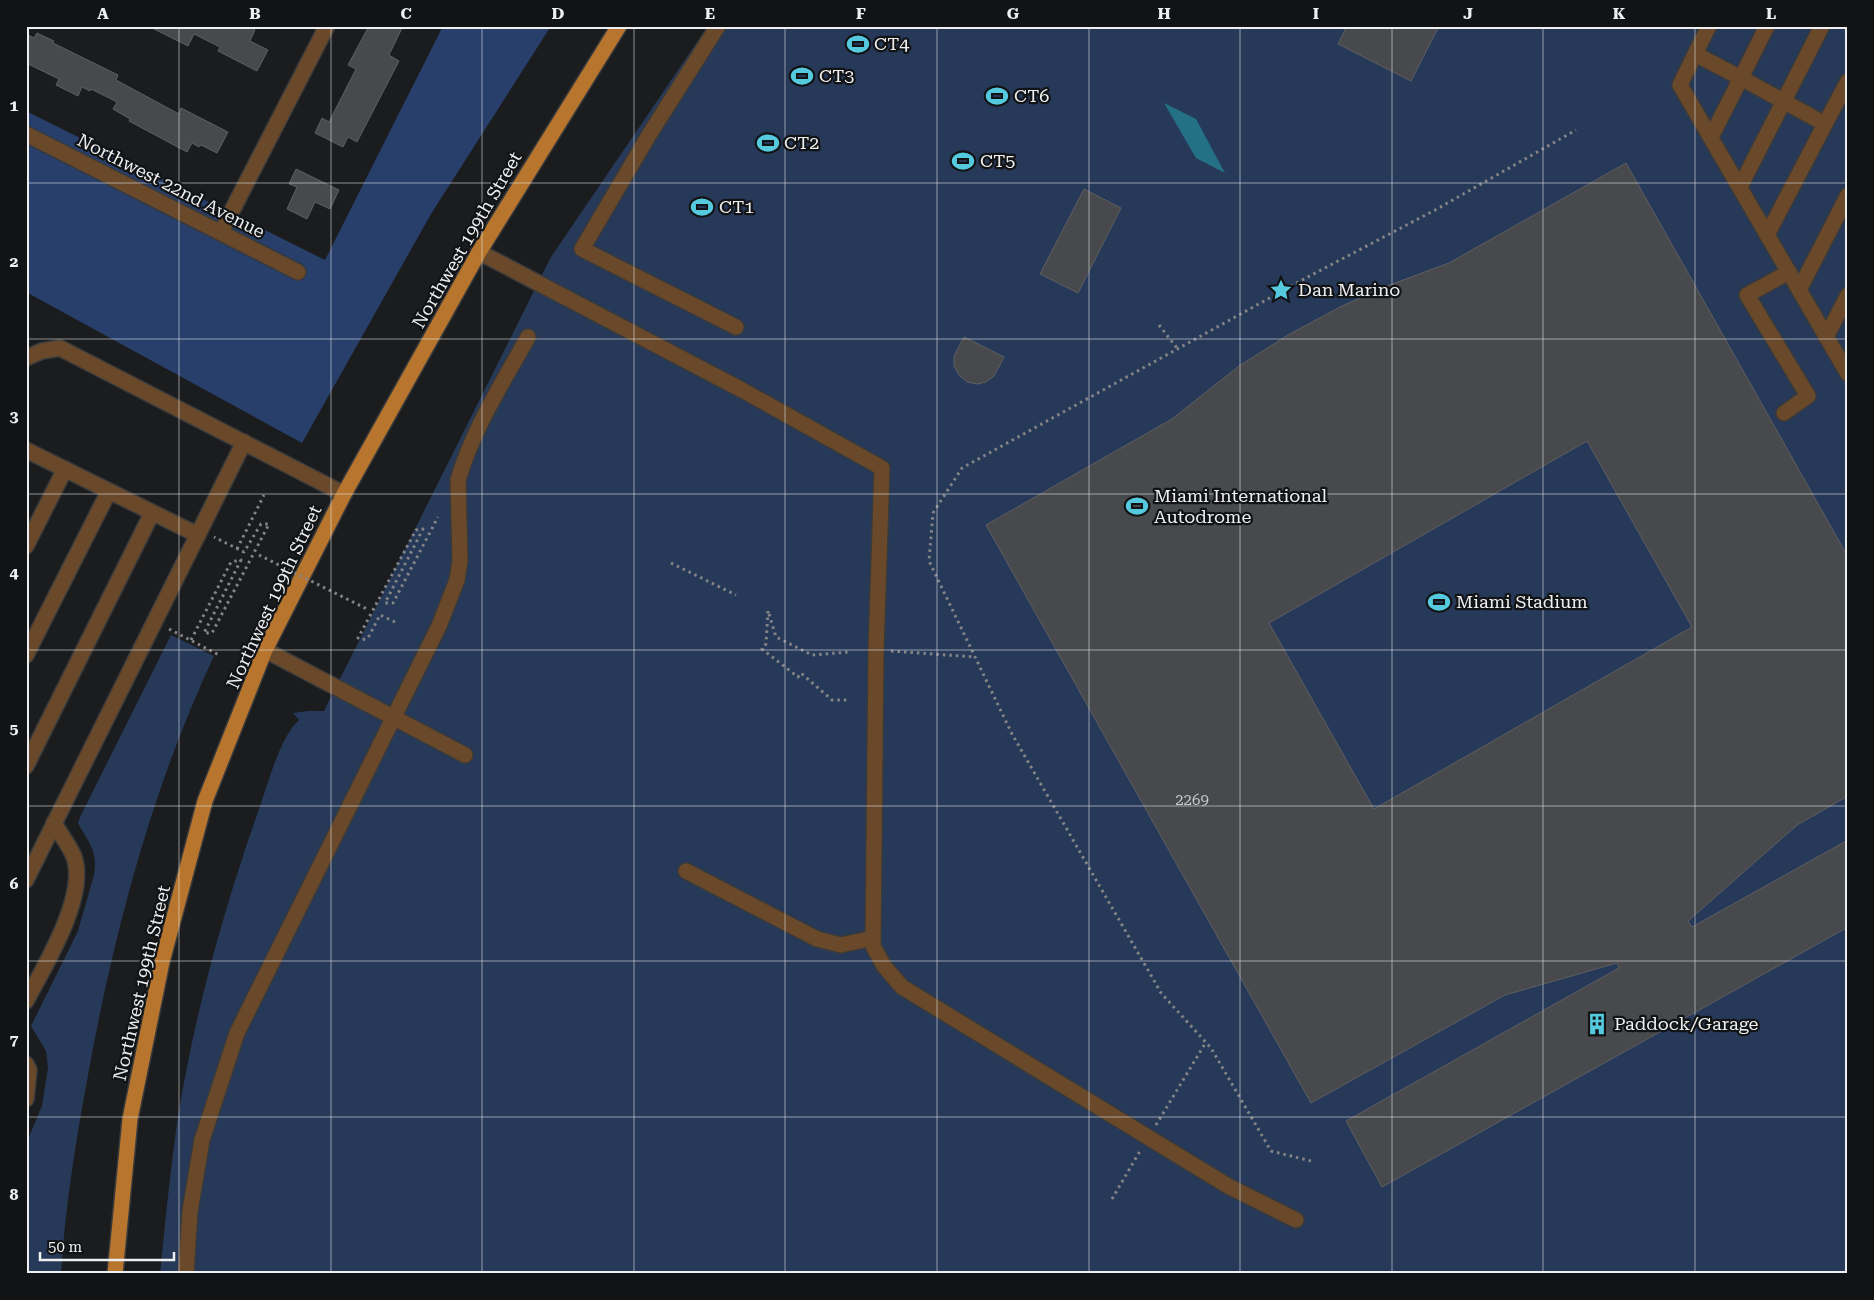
<svg xmlns="http://www.w3.org/2000/svg" width="1874" height="1300" font-family="'Roboto Serif',serif">
<rect width="100%" height="100%" fill="#1b1c1e"/>
<g fill="#273959">
<path d="M708 26H1848V1274H160C165 1224 170 1173 177 1123 194 1016 223 911 259 809 268 784 280 737 299 720L293 713 308 711H324L551 257Z"/>
<path d="M171 635 214 656C152 788 114 932 88 1075 76 1140 65 1207 61 1274H26V1144L42 1106 48 1068 46 1051 31 1026 78 931 94 875C98 850 89 844 78 823L80 817Z"/>
</g>
<polygon fill="#273f6a" points="443,26 551,26 431,214 302,443 26,292 26,111 325,260"/>
<polygon fill="#247186" points="1164,103 1196,119 1225,173 1196,158"/>
<g fill="#48494c" stroke="#5e5f62" fill-rule="evenodd">
<polygon points="148,26 247,26 255,30 250,41 268,50 257,71 218,51 220,47 194,34 188,46"/>
<polygon points="369,26 403,26 389,55 399,61 357,142 348,137 343,147 315,133 322,118 329,122 356,69 348,65"/>
<polygon points="1347,26 1439,26 1411,81 1338,44"/>
<polygon points="37,33 54,41 53,43 118,75 116,80 179,114 181,108 228,132 217,153 201,145 199,147 192,143 187,152 129,121 130,119 113,109 117,102 91,89 90,91 82,87 78,96 56,85 59,79 26,63 26,34 34,38"/>
<path d="M1626 163 1848 557V796L1797 825 1688 921 1692 927 1848 840V927L1382 1187 1346 1121 1619 968 1617 963 1505 995 1311 1103 986 525 1172 419 1239 366 1288 335 1340 307 1387 286 1449 263ZM1587 441 1692 627 1374 809 1269 623Z"/>
<polygon points="296,169 339,190 330,209 315,202 307,219 287,209 297,187 289,184"/>
<polygon points="1084,189 1121,208 1078,293 1040,274"/>
<polygon points="964,337 1004,357 994,376 986,382 977,384 967,382 959,375 954,366 954,356"/>
</g>
<g fill="none" stroke-linecap="round" stroke-linejoin="round">
<g stroke="#393a3c" stroke-width="18">
<g id="minor">
<polyline points="718,26 649,135 582,249 736,327"/>
<polyline points="1709,26 1695,54 1741,78 1711,137"/>
<polyline points="1767,26 1741,78 1825,124 1848,81"/>
<polyline points="1695,54 1680,85 1848,374"/>
<polyline points="26,134 298,272"/>
<polyline points="1740,187 1822,26"/>
<polyline points="221,232 327,26"/>
<polyline points="1767,235 1825,124"/>
<polyline points="479,252 742,390 882,468 876,651 873,946 884,966 902,987 1228,1186 1296,1220"/>
<polyline points="1799,290 1848,195"/>
<polyline points="1826,337 1848,295"/>
<polyline points="26,358 42,351 60,348 344,494"/>
<polyline points="1784,413 1808,396 1747,295 1789,272"/>
<polyline points="26,450 198,535"/>
<polyline points="26,546 65,469"/>
<polyline points="265,650 465,755"/>
<polyline points="26,655 109,491"/>
<polyline points="26,766 152,513"/>
<polyline points="686,871 817,939 841,945 873,938"/>
<polyline points="26,880 244,442"/>
<path d="M26 1001C44 967 88 896 74 857 70 846 60 834 54 823"/>
<polyline points="26,1064 29,1070 26,1099"/>
<path d="M186 1274 190 1211 202 1140 237 1033 439 626 457 580 460 561 458 480C473 429 502 384 528 337"/>
</g>
</g>
<g stroke="#393a3c" stroke-width="18">
<polyline id="major" points="115,1274 130,1119 162,962 205,801 265,650 344,494 479,252 619,26"/>
</g>
<g stroke="#838486" stroke-width="3" stroke-dasharray="2.5 4" stroke-linecap="butt">
<polyline points="1159,325 1177,348"/>
<polyline points="237,549 264,495"/>
<polyline points="671,563 736,595"/>
<polyline points="768,611 766,644 762,649 798,677 801,673 832,700 849,700"/>
<polyline points="769,614 776,637 812,655 849,652"/>
<polyline points="395,622 380,615 368,638 362,640 358,638 416,530 423,529 385,603 393,603 438,517"/>
<polyline points="169,629 219,655"/>
<polyline points="191,640 231,562 241,560 204,633 212,633 269,524 261,524 244,552 214,537"/>
<polyline points="891,651 975,657"/>
<polyline points="1156,1125 1206,1042"/>
<polyline points="1311,1161 1271,1151 1211,1048 1161,993 1156,984 1012,734 929,561 933,513 962,468 1304,279 1437,209 1576,130"/>
<polyline points="1112,1199 1140,1151"/>
</g>
<use href="#minor" stroke="#69492a" stroke-width="15"/>
<use href="#major" stroke="#b7752d" stroke-width="15"/>
<polyline stroke="#838486" stroke-width="3" stroke-dasharray="2.5 4" stroke-linecap="butt" points="259,555 369,610"/>
</g>
<path fill="none" stroke="#eeeff1" stroke-width="1" stroke-opacity="0.55" d="M179 26V1274M331 26V1274M482 26V1274M634 26V1274M785 26V1274M937 26V1274M1089 26V1274M1240 26V1274M1392 26V1274M1543 26V1274M1695 26V1274M26 183H1848M26 339H1848M26 494H1848M26 650H1848M26 806H1848M26 961H1848M26 1117H1848"/>
<defs>
<g id="stadium-bare" transform="scale(1.725)"><path d="M0-5a6.5 5 0 1 0 0 10a6.5 5 0 1 0 0-10ZM-3.5-1.8h7v3.6h-7Z" fill="#55cade" stroke="#121315" stroke-width="2.5" paint-order="stroke"/></g>
<g id="sight-bare" transform="scale(1.725)"><path d="M0-6L1.8-2.2L6-1.7L2.9 1.2L3.7 5.4L0 3.3L-3.7 5.4L-2.9 1.2L-6-1.7L-1.8-2.2Z" fill="#55cade" stroke="#121315" stroke-width="2.5" paint-order="stroke"/></g>
<g id="building-bare" transform="scale(1.725)"><path d="M-4-6H4V6H1V3H-1V6H-4ZM-2.5-4.3h1.7v1.8h-1.7ZM.8-4.3h1.7v1.8H.8ZM-2.5-1h1.7V.8h-1.7ZM.8-1h1.7V.8H.8Z" fill="#55cade" stroke="#121315" stroke-width="2.5" paint-order="stroke"/></g>
</defs>
<g fill-rule="evenodd">
<use href="#stadium-bare" x="858" y="44"/>
<use href="#stadium-bare" x="802" y="76"/>
<use href="#stadium-bare" x="997" y="96"/>
<use href="#stadium-bare" x="768" y="143"/>
<use href="#stadium-bare" x="963" y="161"/>
<use href="#stadium-bare" x="702" y="207"/>
<use href="#sight-bare" x="1281" y="290"/>
<use href="#stadium-bare" x="1137" y="506"/>
<use href="#stadium-bare" x="1439" y="602"/>
<use href="#building-bare" x="1597" y="1024"/>
</g>
<g text-anchor="middle" stroke-width="4.5" stroke-linejoin="round" paint-order="stroke">
<g font-size="15" fill="#c4c6c8">
<text x="1192" y="805">2269</text>
</g>
<g font-size="18" fill="#eeeff1" stroke="#121315" text-anchor="start">
<text x="874" y="50">CT4</text>
<text x="819" y="82">CT3</text>
<text x="1014" y="102">CT6</text>
<text x="784" y="149">CT2</text>
<text x="980" y="167">CT5</text>
<text x="719" y="213">CT1</text>
<text x="1298" y="296">Dan Marino</text>
<text x="1154" y="502">Miami International<tspan x="1154" dy="21">Autodrome</tspan></text>
<text x="1456" y="608">Miami Stadium</text>
<text x="1614" y="1030">Paddock/Garage</text>
</g>
<g font-size="18" fill="#eeeff1" stroke="#121315">
<text transform="translate(171 186) rotate(27)" y="6">Northwest 22nd Avenue</text>
<text transform="translate(467 240) rotate(-60)" y="6">Northwest 199th Street</text>
<text transform="translate(274 597) rotate(-65)" y="6">Northwest 199th Street</text>
<text transform="translate(142 983) rotate(-77)" y="6">Northwest 199th Street</text>
</g>
</g>
<rect width="1874" height="1300" fill="none" stroke="#121315" stroke-width="55"/>
<path d="M40 1252v8h134v-8" fill="none" stroke="#eeeff1" stroke-width="2.5"/>
<text x="48" y="1252" font-size="15" fill="#eeeff1" stroke="#121315" stroke-width="4" paint-order="stroke">50 m</text>
<rect x="28" y="28" width="1818" height="1244" fill="none" stroke="#eeeff1" stroke-width="2"/>
<g font-size="16" text-anchor="middle" font-weight="bold" fill="#eeeff1">
<text x="103" y="19">A</text>
<text x="255" y="19">B</text>
<text x="406" y="19">C</text>
<text x="558" y="19">D</text>
<text x="710" y="19">E</text>
<text x="861" y="19">F</text>
<text x="1013" y="19">G</text>
<text x="1164" y="19">H</text>
<text x="1316" y="19">I</text>
<text x="1468" y="19">J</text>
<text x="1619" y="19">K</text>
<text x="1771" y="19">L</text>
<text x="14" y="111">1</text>
<text x="14" y="267">2</text>
<text x="14" y="422">3</text>
<text x="14" y="578">4</text>
<text x="14" y="734">5</text>
<text x="14" y="889">6</text>
<text x="14" y="1045">7</text>
<text x="14" y="1200">8</text>
</g>
</svg>
